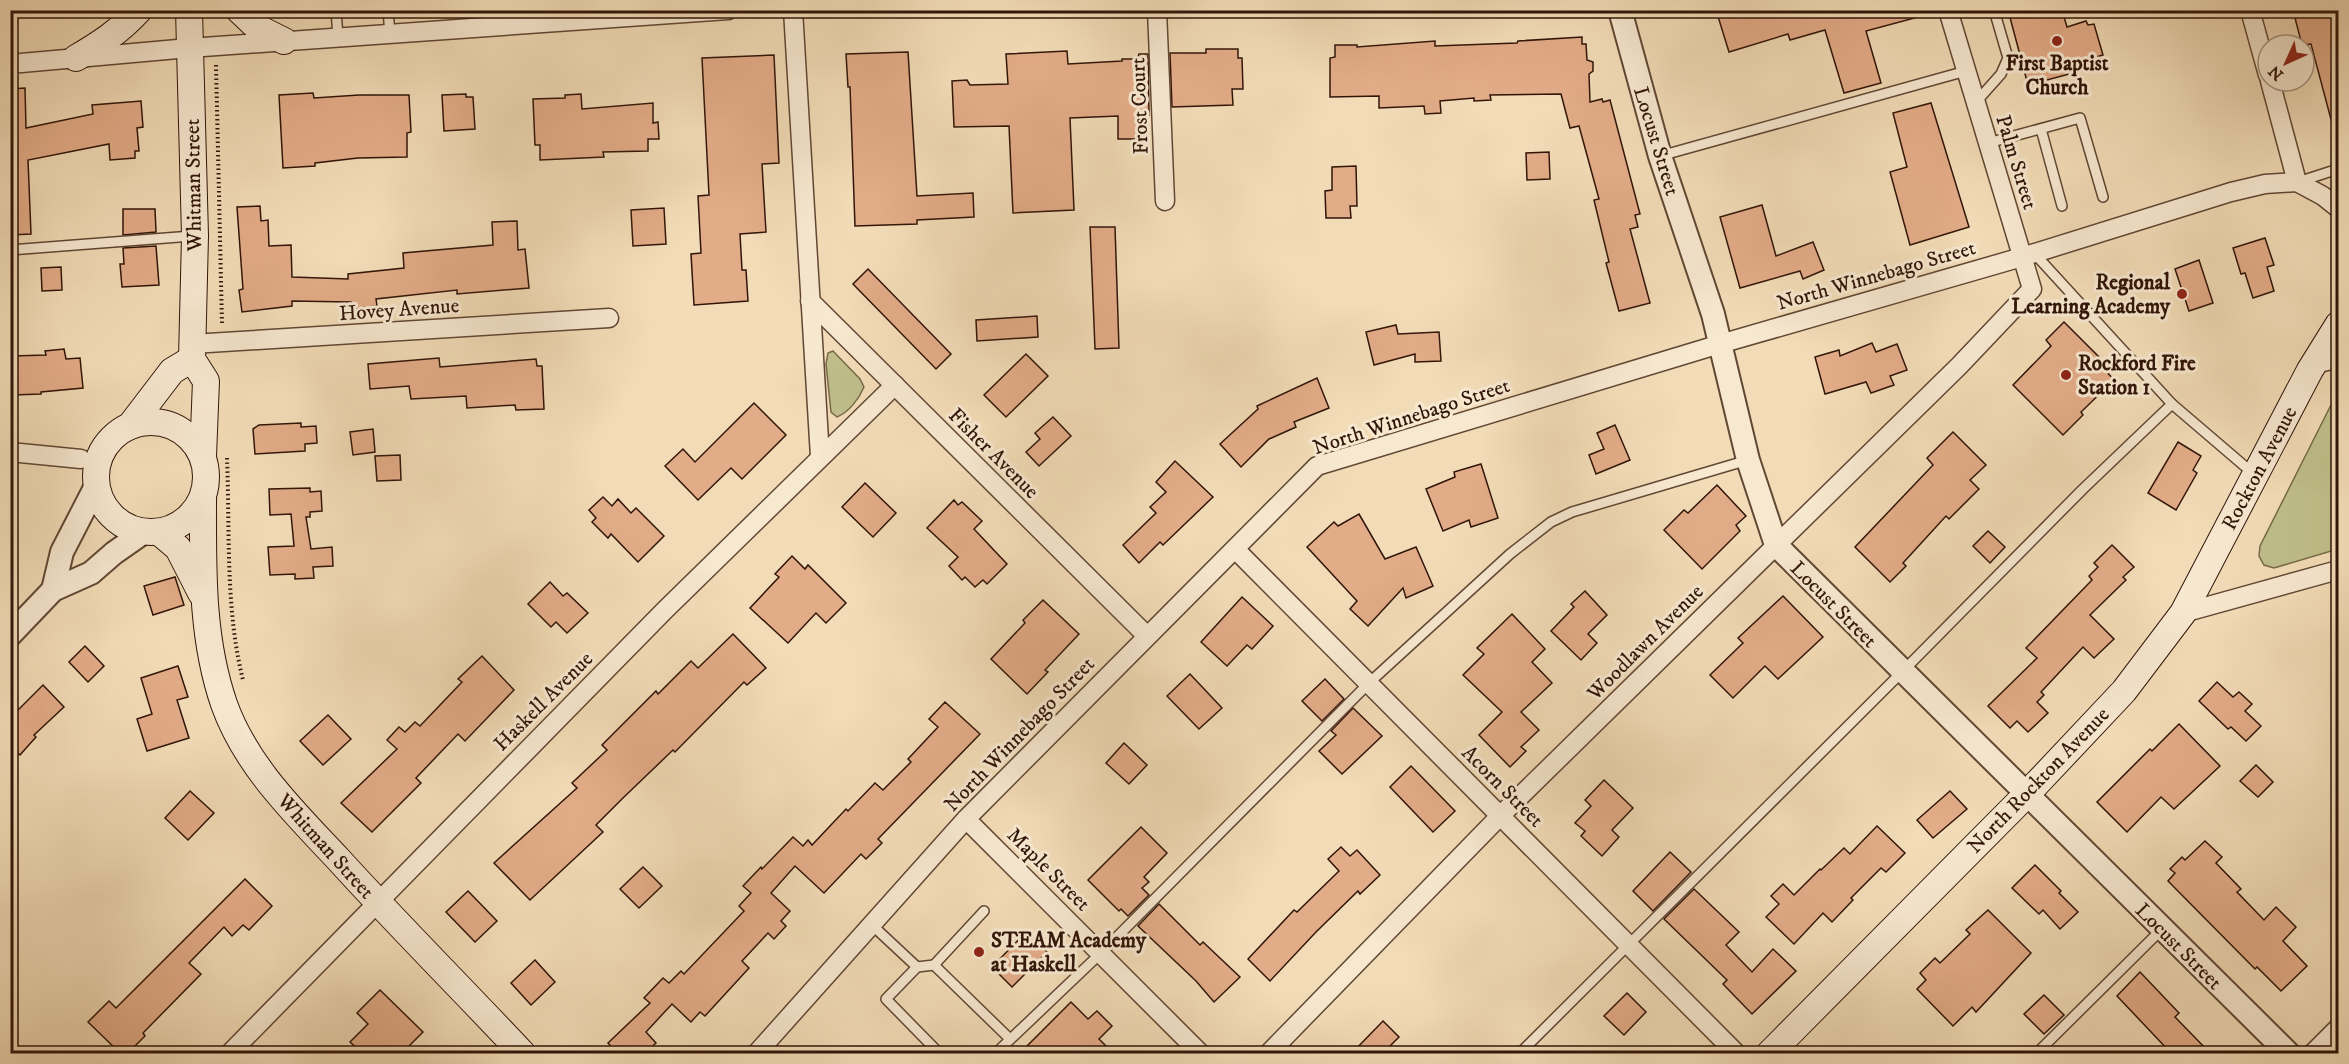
<svg xmlns="http://www.w3.org/2000/svg" width="2349" height="1064" font-family="'IM FELL DW Pica',serif">
<rect width="100%" height="100%" fill="#f2dcb7"/>
<filter id="stains"><feTurbulence type="fractalNoise" baseFrequency=".00333" numOctaves="4"/><feColorMatrix values="0 0 0 0 .2 0 0 0 0 .09 0 0 0 0 .02 0 0 0 .5 -.17"/></filter>
<radialGradient id="worn" r=".72"><stop offset=".6" stop-color="#630" stop-opacity="0"/><stop offset="1" stop-color="#630" stop-opacity=".3"/></radialGradient>
<g fill="#bfbf8b" stroke="#786a4a" stroke-width="1.5">
<path d="M833 351 860 379 864 387C859 399 849 412 837 417L831 412 826 364 828 353Z"/>
<polygon points="2338,391 2338,549 2274,568 2264,565 2259,556 2260,546"/>
</g>
<g fill="#e3ac88" stroke="#311509" stroke-width="1.5">
<polygon points="1716,10 1922,10 1922,16 1866,31 1881,83 1844,93 1825,30 1790,40 1788,34 1729,52"/>
<polygon points="2008,10 2062,10 2067,27 2086,21 2088,25 2094,24 2103,55 2096,57 2099,66 2028,85"/>
<polygon points="2325,10 2327,16 2338,13 2338,126 2333,127 2311,44 2302,45 2295,18"/>
<polygon points="1582,37 1582,44 1586,44 1587,60 1593,62 1593,71 1589,74 1590,102 1602,99 1603,102 1610,100 1640,214 1635,215 1638,227 1630,229 1650,303 1619,311 1606,263 1609,262 1594,200 1599,199 1579,126 1570,128 1561,94 1490,95 1491,100 1474,101 1474,98 1440,101 1441,113 1425,114 1424,106 1379,108 1379,96 1330,97 1330,58 1335,57 1335,45 1357,45 1357,47 1435,41 1435,46 1517,43 1518,41"/>
<polygon points="1206,49 1238,49 1238,58 1242,58 1243,89 1232,89 1233,105 1172,107 1170,53 1206,53"/>
<polygon points="1067,51 1068,64 1122,61 1122,59 1137,59 1139,54 1148,54 1149,115 1140,115 1140,139 1118,139 1118,116 1070,118 1074,210 1013,213 1009,126 954,127 952,81 967,80 970,85 1008,84 1006,54"/>
<polygon points="908,52 917,196 973,193 974,217 917,220 917,224 855,226 850,87 848,87 846,54"/>
<polygon points="774,55 779,163 762,164 766,232 740,234 742,270 746,270 748,301 694,305 691,254 701,253 698,196 709,195 702,58"/>
<polygon points="25,88 26,128 93,114 92,105 141,101 143,127 137,128 139,151 135,151 135,158 110,160 109,144 28,160 31,234 10,235 10,89"/>
<polygon points="313,93 314,98 359,95 409,95 411,132 407,133 407,157 358,158 315,163 315,166 283,168 279,95"/>
<polygon points="466,94 466,97 473,97 475,129 444,131 442,95"/>
<polygon points="581,94 582,109 653,103 653,123 658,122 659,139 648,139 648,151 603,152 604,157 540,160 540,145 535,145 533,99 565,98 565,95"/>
<polygon points="1931,103 1969,227 1910,245 1890,172 1907,167 1893,113"/>
<polygon points="1549,152 1550,179 1527,180 1526,153"/>
<polygon points="1356,166 1357,206 1350,206 1351,218 1326,218 1325,191 1332,190 1332,167"/>
<polygon points="1762,205 1776,256 1813,242 1824,270 1803,279 1800,271 1740,288 1720,217"/>
<polygon points="260,206 261,221 268,220 269,246 291,245 292,277 348,279 348,274 404,268 403,253 493,245 492,222 517,221 518,250 525,249 529,288 457,294 457,290 376,299 377,306 351,309 351,302 292,301 292,306 242,312 239,290 243,289 237,207"/>
<polygon points="664,208 666,244 633,246 631,210"/>
<polygon points="123,209 155,209 156,232 123,235"/>
<polygon points="1090,227 1115,227 1119,348 1095,349"/>
<polygon points="2265,238 2274,265 2267,267 2274,291 2253,298 2245,273 2241,274 2233,248"/>
<polygon points="156,246 159,285 122,287 120,264 124,264 123,248"/>
<polygon points="2199,260 2213,303 2189,311 2175,269"/>
<polygon points="61,267 62,290 42,291 41,268"/>
<polygon points="868,269 951,354 936,369 853,284"/>
<polygon points="1037,316 1038,337 977,341 976,320"/>
<polygon points="2064,322 2110,368 2106,371 2114,380 2081,412 2083,415 2063,435 2013,385 2051,346 2046,340"/>
<polygon points="1396,325 1398,334 1439,332 1441,361 1415,362 1415,354 1374,365 1366,332"/>
<polygon points="1872,343 1876,352 1897,344 1907,370 1890,376 1894,385 1871,393 1866,382 1825,394 1815,357 1839,350 1840,356"/>
<polygon points="64,349 66,359 80,358 83,388 41,392 41,394 13,395 12,356 46,355 45,351"/>
<polygon points="1026,354 1048,376 1006,417 984,395"/>
<polygon points="439,358 440,367 536,359 537,366 542,366 544,409 516,410 515,405 467,408 466,396 411,399 409,386 370,389 368,364"/>
<polygon points="1317,378 1329,408 1294,422 1296,427 1269,439 1241,467 1220,444 1258,409 1257,406"/>
<polygon points="754,403 786,435 742,479 731,468 698,500 665,466 683,449 695,462"/>
<polygon points="1053,417 1071,436 1039,466 1026,452 1040,439 1035,433"/>
<polygon points="301,423 301,427 316,426 317,443 305,444 305,451 255,454 253,429 259,425"/>
<polygon points="1615,425 1630,460 1596,474 1589,455 1604,449 1597,433"/>
<polygon points="373,429 375,452 353,455 350,432"/>
<polygon points="1953,432 1986,465 1970,480 1979,489 1949,519 1946,516 1903,563 1906,566 1890,582 1855,547 1933,465 1927,458"/>
<polygon points="2178,442 2201,456 2193,470 2197,473 2176,510 2148,493"/>
<polygon points="400,455 401,480 377,481 375,456"/>
<polygon points="1175,461 1213,497 1163,545 1160,542 1139,563 1123,545 1156,513 1150,507 1166,492 1156,482"/>
<polygon points="1481,464 1498,518 1471,527 1469,520 1443,531 1426,489 1455,477 1454,472"/>
<polygon points="865,483 896,513 873,537 842,507"/>
<polygon points="1717,485 1746,516 1736,525 1740,531 1702,569 1664,530 1684,510 1688,513"/>
<polygon points="310,488 310,492 321,491 322,511 310,512 310,517 306,517 311,549 332,547 333,566 313,567 314,578 295,579 295,574 270,575 268,547 294,546 291,514 270,515 269,489"/>
<polygon points="603,497 612,506 618,499 631,513 636,508 664,536 638,562 611,534 608,538 592,522 596,518 589,510"/>
<polygon points="954,500 958,505 962,502 982,521 974,529 1007,564 987,584 983,580 975,587 965,577 962,580 949,566 958,557 927,528"/>
<polygon points="1359,514 1385,559 1416,547 1433,586 1406,598 1403,588 1368,626 1350,609 1357,601 1307,547 1334,522 1338,526"/>
<polygon points="1988,531 2005,547 1990,563 1973,546"/>
<polygon points="2112,545 2134,567 2123,577 2126,580 2090,615 2114,639 2094,658 2083,647 2041,692 2044,695 2037,702 2048,713 2028,732 2017,721 2010,728 1988,706 2037,658 2026,648 2092,580 2089,576 2098,567 2094,563"/>
<polygon points="792,556 805,569 808,565 846,603 826,623 816,613 788,643 750,608 779,577 775,574"/>
<polygon points="175,577 184,605 153,615 144,586"/>
<polygon points="550,582 563,596 567,593 588,613 567,633 556,622 551,627 528,604"/>
<polygon points="1585,591 1607,615 1588,634 1597,643 1581,660 1551,631 1574,607 1571,604"/>
<polygon points="1783,596 1823,637 1778,679 1765,666 1733,698 1710,675 1743,643 1738,638"/>
<polygon points="1242,597 1273,626 1252,649 1247,645 1227,666 1201,642"/>
<polygon points="1043,600 1079,634 1045,670 1048,672 1027,694 991,659 1025,623 1023,620"/>
<polygon points="1512,614 1545,649 1532,662 1552,683 1521,712 1539,730 1521,747 1526,751 1510,767 1479,735 1502,712 1463,675 1484,654 1477,648"/>
<polygon points="733,634 766,668 747,685 744,682 675,752 673,750 624,797 596,825 603,832 530,900 494,863 577,788 572,783 607,750 602,745 656,691 658,694 691,661 698,668"/>
<polygon points="85,646 104,666 88,682 69,662"/>
<polygon points="482,656 514,690 465,741 458,734 416,778 421,783 372,832 341,803 397,749 387,740 399,727 405,732 415,722 420,726 462,682 458,679"/>
<polygon points="178,666 188,697 177,700 189,738 147,751 137,719 152,714 141,678"/>
<polygon points="1190,674 1222,708 1199,729 1167,696"/>
<polygon points="1325,679 1344,699 1322,721 1302,701"/>
<polygon points="2217,682 2233,697 2239,692 2252,704 2245,711 2261,726 2246,741 2231,727 2228,729 2199,701"/>
<polygon points="43,685 64,707 34,735 36,737 20,755 10,746 10,718"/>
<polygon points="945,702 980,734 878,839 882,843 866,859 861,854 824,893 795,866 771,893 790,911 781,921 786,926 774,939 768,933 742,961 749,968 705,1016 700,1012 691,1022 672,1004 646,1032 656,1043 645,1053 617,1053 608,1043 650,1003 644,998 663,978 669,983 681,971 684,974 744,911 739,906 751,893 743,886 761,867 762,869 793,837 803,846 808,840 812,845 846,809 848,811 875,783 883,790 911,762 908,759 938,727 929,719"/>
<polygon points="1353,708 1382,736 1342,774 1319,751 1336,735 1331,731"/>
<polygon points="328,715 351,739 323,765 300,741"/>
<polygon points="2179,724 2220,766 2174,809 2161,797 2127,832 2097,802 2150,749 2152,751"/>
<polygon points="1124,743 1147,765 1129,784 1106,763"/>
<polygon points="2256,765 2273,782 2258,797 2240,781"/>
<polygon points="1411,766 1455,811 1433,832 1390,787"/>
<polygon points="1604,780 1633,808 1612,830 1619,837 1602,856 1581,836 1585,831 1575,823 1591,806 1585,800"/>
<polygon points="190,791 214,813 188,840 165,818"/>
<polygon points="1950,791 1967,809 1933,838 1917,820"/>
<polygon points="1877,826 1905,853 1886,872 1881,868 1851,898 1853,900 1832,922 1823,913 1794,944 1766,917 1779,904 1771,896 1783,884 1794,895 1820,869 1821,870 1844,848 1850,854"/>
<polygon points="1141,827 1167,853 1144,877 1149,882 1142,888 1149,895 1128,916 1121,909 1119,911 1088,880"/>
<polygon points="2205,841 2222,857 2216,863 2241,889 2237,892 2264,920 2276,907 2296,927 2283,941 2307,966 2281,991 2257,967 2255,969 2168,881 2175,873 2170,869 2182,857 2185,860"/>
<polygon points="1341,847 1350,856 1357,850 1380,875 1360,894 1358,891 1316,932 1270,981 1248,959 1294,910 1297,912 1339,871 1328,859"/>
<polygon points="1670,852 1691,872 1653,911 1633,891"/>
<polygon points="2035,865 2061,891 2059,893 2078,912 2060,929 2043,910 2039,914 2012,888"/>
<polygon points="643,867 662,886 639,908 620,889"/>
<polygon points="245,879 272,906 249,930 243,925 232,936 224,927 189,963 201,974 143,1033 145,1036 128,1053 120,1053 88,1022 109,1001 116,1008"/>
<polygon points="1694,889 1739,932 1726,945 1752,972 1773,949 1796,971 1752,1014 1723,984 1727,980 1664,919"/>
<polygon points="468,891 497,921 475,942 446,912"/>
<polygon points="1159,904 1200,945 1203,942 1240,977 1214,1002 1196,981 1138,926"/>
<polygon points="1988,910 2031,953 1976,1012 1972,1007 1953,1026 1917,989 1926,980 1920,973 1935,958 1940,963 1970,934 1966,930"/>
<polygon points="1027,931 1047,952 1012,987 992,967"/>
<polygon points="535,960 555,982 531,1005 511,983"/>
<polygon points="2140,972 2179,1013 2175,1017 2210,1053 2171,1053 2117,996"/>
<polygon points="380,990 423,1032 402,1053 362,1053 350,1042 368,1024 357,1013"/>
<polygon points="1627,993 1646,1012 1624,1035 1604,1016"/>
<polygon points="2044,995 2064,1015 2044,1034 2024,1014"/>
<polygon points="1071,1002 1088,1019 1097,1011 1112,1026 1099,1039 1113,1053 1020,1053"/>
<polygon points="1383,1021 1399,1037 1383,1053 1352,1053"/>
</g>
<g fill="none" stroke-linecap="round" stroke-linejoin="round">
<g stroke="#614734" stroke-width="12">
<g id="service">
<polyline points="336,10 338,37"/>
<polyline points="388,10 390,34"/>
<polyline points="1976,102 2001,74 2008,58 1994,10"/>
<polyline points="2041,129 2062,206"/>
<polyline points="1988,143 2080,118 2103,197"/>
<polyline points="1660,156 1966,71"/>
<polyline points="2298,182 2338,169"/>
<polyline points="10,250 192,236"/>
<polyline points="2034,253 2172,404"/>
<polyline points="2318,368 2338,363"/>
<polyline points="872,925 917,967 886,999 940,1054"/>
<polyline points="934,965 984,911"/>
<polyline points="917,967 934,965 1010,1039"/>
<polyline points="10,1045 19,1054"/>
<polyline points="995,1054 1101,953 1370,682 1510,554 1551,522 1572,512 1748,460"/>
<polyline points="1519,1054 1902,672 2083,489 2172,404 2255,475"/>
<polyline points="2036,1054 2162,929"/>
</g>
</g>
<g stroke="#614734" stroke-width="21">
<g id="minor">
<polyline points="793,10 820,457"/>
<polyline points="1157,10 1165,201"/>
<polyline points="2250,10 2268,75"/>
<polyline points="10,64 189,48 728,10"/>
<polyline points="2270,81 2297,182 2323,196 2338,208"/>
<polyline points="810,301 1147,636"/>
<polyline points="192,344 609,318"/>
<polyline points="10,452 81,459"/>
<polyline points="1236,550 1737,1054"/>
<polyline points="2183,613 2338,570"/>
<polyline points="966,819 1201,1054"/>
<polyline points="229,1054 665,610 895,385"/>
<polyline points="756,1054 966,819 1317,466 1720,344 2022,257 2231,192 2265,184 2297,182"/>
<polyline points="1268,1054 1500,816 1959,366 2032,289 1948,10"/>
<polyline points="2312,1054 2338,1028"/>
</g>
</g>
<g stroke="#614734" stroke-width="26">
<g id="tertiary">
<polyline points="1620,10 1660,156 1713,314 1748,460 1776,545 2289,1054"/>
<polyline points="53,590 62,552 97,484"/>
<polyline points="10,635 53,590 91,573 114,553 144,532"/>
</g>
</g>
<g stroke="#311509" stroke-width="28">
<g id="secondary">
<polyline points="189,10 195,236 192,359 206,381 203,456"/>
<polyline points="239,10 258,28 284,41"/>
<path d="M76 58C100 44 120 31 139 10"/>
<circle cx="151" cy="477" r="55"/>
<polyline points="130,426 172,371 192,359"/>
<path d="M203 498C203 568 201 637 224 704 246 766 295 813 339 860 399 926 462 989 523 1054"/>
<polyline points="159,532 178,548 201,593"/>
<polyline points="1769,1054 2026,795 2124,691 2183,613 2310,370 2338,325"/>
</g>
</g>
<g stroke="#311509" stroke-width="4" stroke-dasharray="1.5 3" stroke-linecap="butt">
<polyline points="216,65 222,324"/>
<path d="M227 458C230 531 225 608 243 680"/>
</g>
<use href="#service" stroke="#f7e8d0" stroke-width="9"/>
<use href="#minor" stroke="#f7e8d0" stroke-width="18"/>
<use href="#tertiary" stroke="#f7e8d0" stroke-width="22"/>
<use href="#secondary" stroke="#f7e8d0" stroke-width="26"/>
</g>
<g fill="#8f2418" stroke="#f7e8d0" stroke-width="2">
<circle cx="2057" cy="41" r="6"/>
<circle cx="2182" cy="294" r="6"/>
<circle cx="2066" cy="375" r="6"/>
<circle cx="979" cy="952" r="6"/>
</g>
<g text-anchor="middle" stroke-width="6" stroke-linejoin="round" paint-order="stroke">
<g font-size="21" font-weight="bold" fill="#311509" stroke="#f7e8d0" text-anchor="start">
<text x="2057" y="70" text-anchor="middle">First Baptist<tspan x="2057" dy="24">Church</tspan></text>
<text x="2170" y="289" text-anchor="end">Regional<tspan x="2170" dy="24">Learning Academy</tspan></text>
<text x="2078" y="370">Rockford Fire<tspan x="2078" dy="24">Station 1</tspan></text>
<text x="991" y="947">STEAM Academy<tspan x="991" dy="24">at Haskell</tspan></text>
</g>
<g font-size="21" fill="#311509" stroke="#f7e8d0">
<text transform="translate(1139 106) rotate(-92)" y="7">Frost Court</text>
<text transform="translate(1657 141) rotate(73)" y="7">Locust Street</text>
<text transform="translate(2017 162) rotate(73)" y="7">Palm Street</text>
<text transform="translate(193 185) rotate(-91)" y="7">Whitman Street</text>
<text transform="translate(1876 275) rotate(-16)" y="7">North Winnebago Street</text>
<text transform="translate(399 309) rotate(-4)" y="7">Hovey Avenue</text>
<text transform="translate(1411 416) rotate(-18)" y="7">North Winnebago Street</text>
<text transform="translate(994 453) rotate(45)" y="7">Fisher Avenue</text>
<text transform="translate(2259 468) rotate(-62)" y="7">Rockton Avenue</text>
<text transform="translate(1834 604) rotate(45)" y="7">Locust Street</text>
<text transform="translate(1645 642) rotate(-45)" y="7">Woodlawn Avenue</text>
<text transform="translate(543 701) rotate(-45)" y="7">Haskell Avenue</text>
<text transform="translate(1019 734) rotate(-46)" y="7">North Winnebago Street</text>
<text transform="translate(2038 780) rotate(-46)" y="7">North Rockton Avenue</text>
<text transform="translate(1503 786) rotate(45)" y="7">Acorn Street</text>
<text transform="translate(326 846) rotate(48)" y="7">Whitman Street</text>
<text transform="translate(1049 869) rotate(45)" y="7">Maple Street</text>
<text transform="translate(2179 946) rotate(45)" y="7">Locust Street</text>
</g>
</g>
<rect width="2349" height="1064" fill="none" stroke="#f2dcb7" stroke-width="36"/>
<rect x="12" y="12" width="2325" height="1040" fill="none" stroke="#311509" stroke-width="3"/>
<rect x="18" y="18" width="2313" height="1028" fill="none" stroke="#311509" stroke-width="1.5"/>
<g transform="translate(2286 63) rotate(225)"><circle r="28" fill="#f7e8d0" stroke="#a89480" stroke-width="1.5"/>
<path d="M0-4.5L10 22L0 15L-10 22Z" fill="#8f2418"/>
<text y="-9" font-size="16" font-weight="bold" text-anchor="middle" fill="#311509">N</text>
</g>
<rect width="100%" height="100%" filter="url(#stains)"/>
<rect width="100%" height="100%" fill="url(#worn)"/>
</svg>
